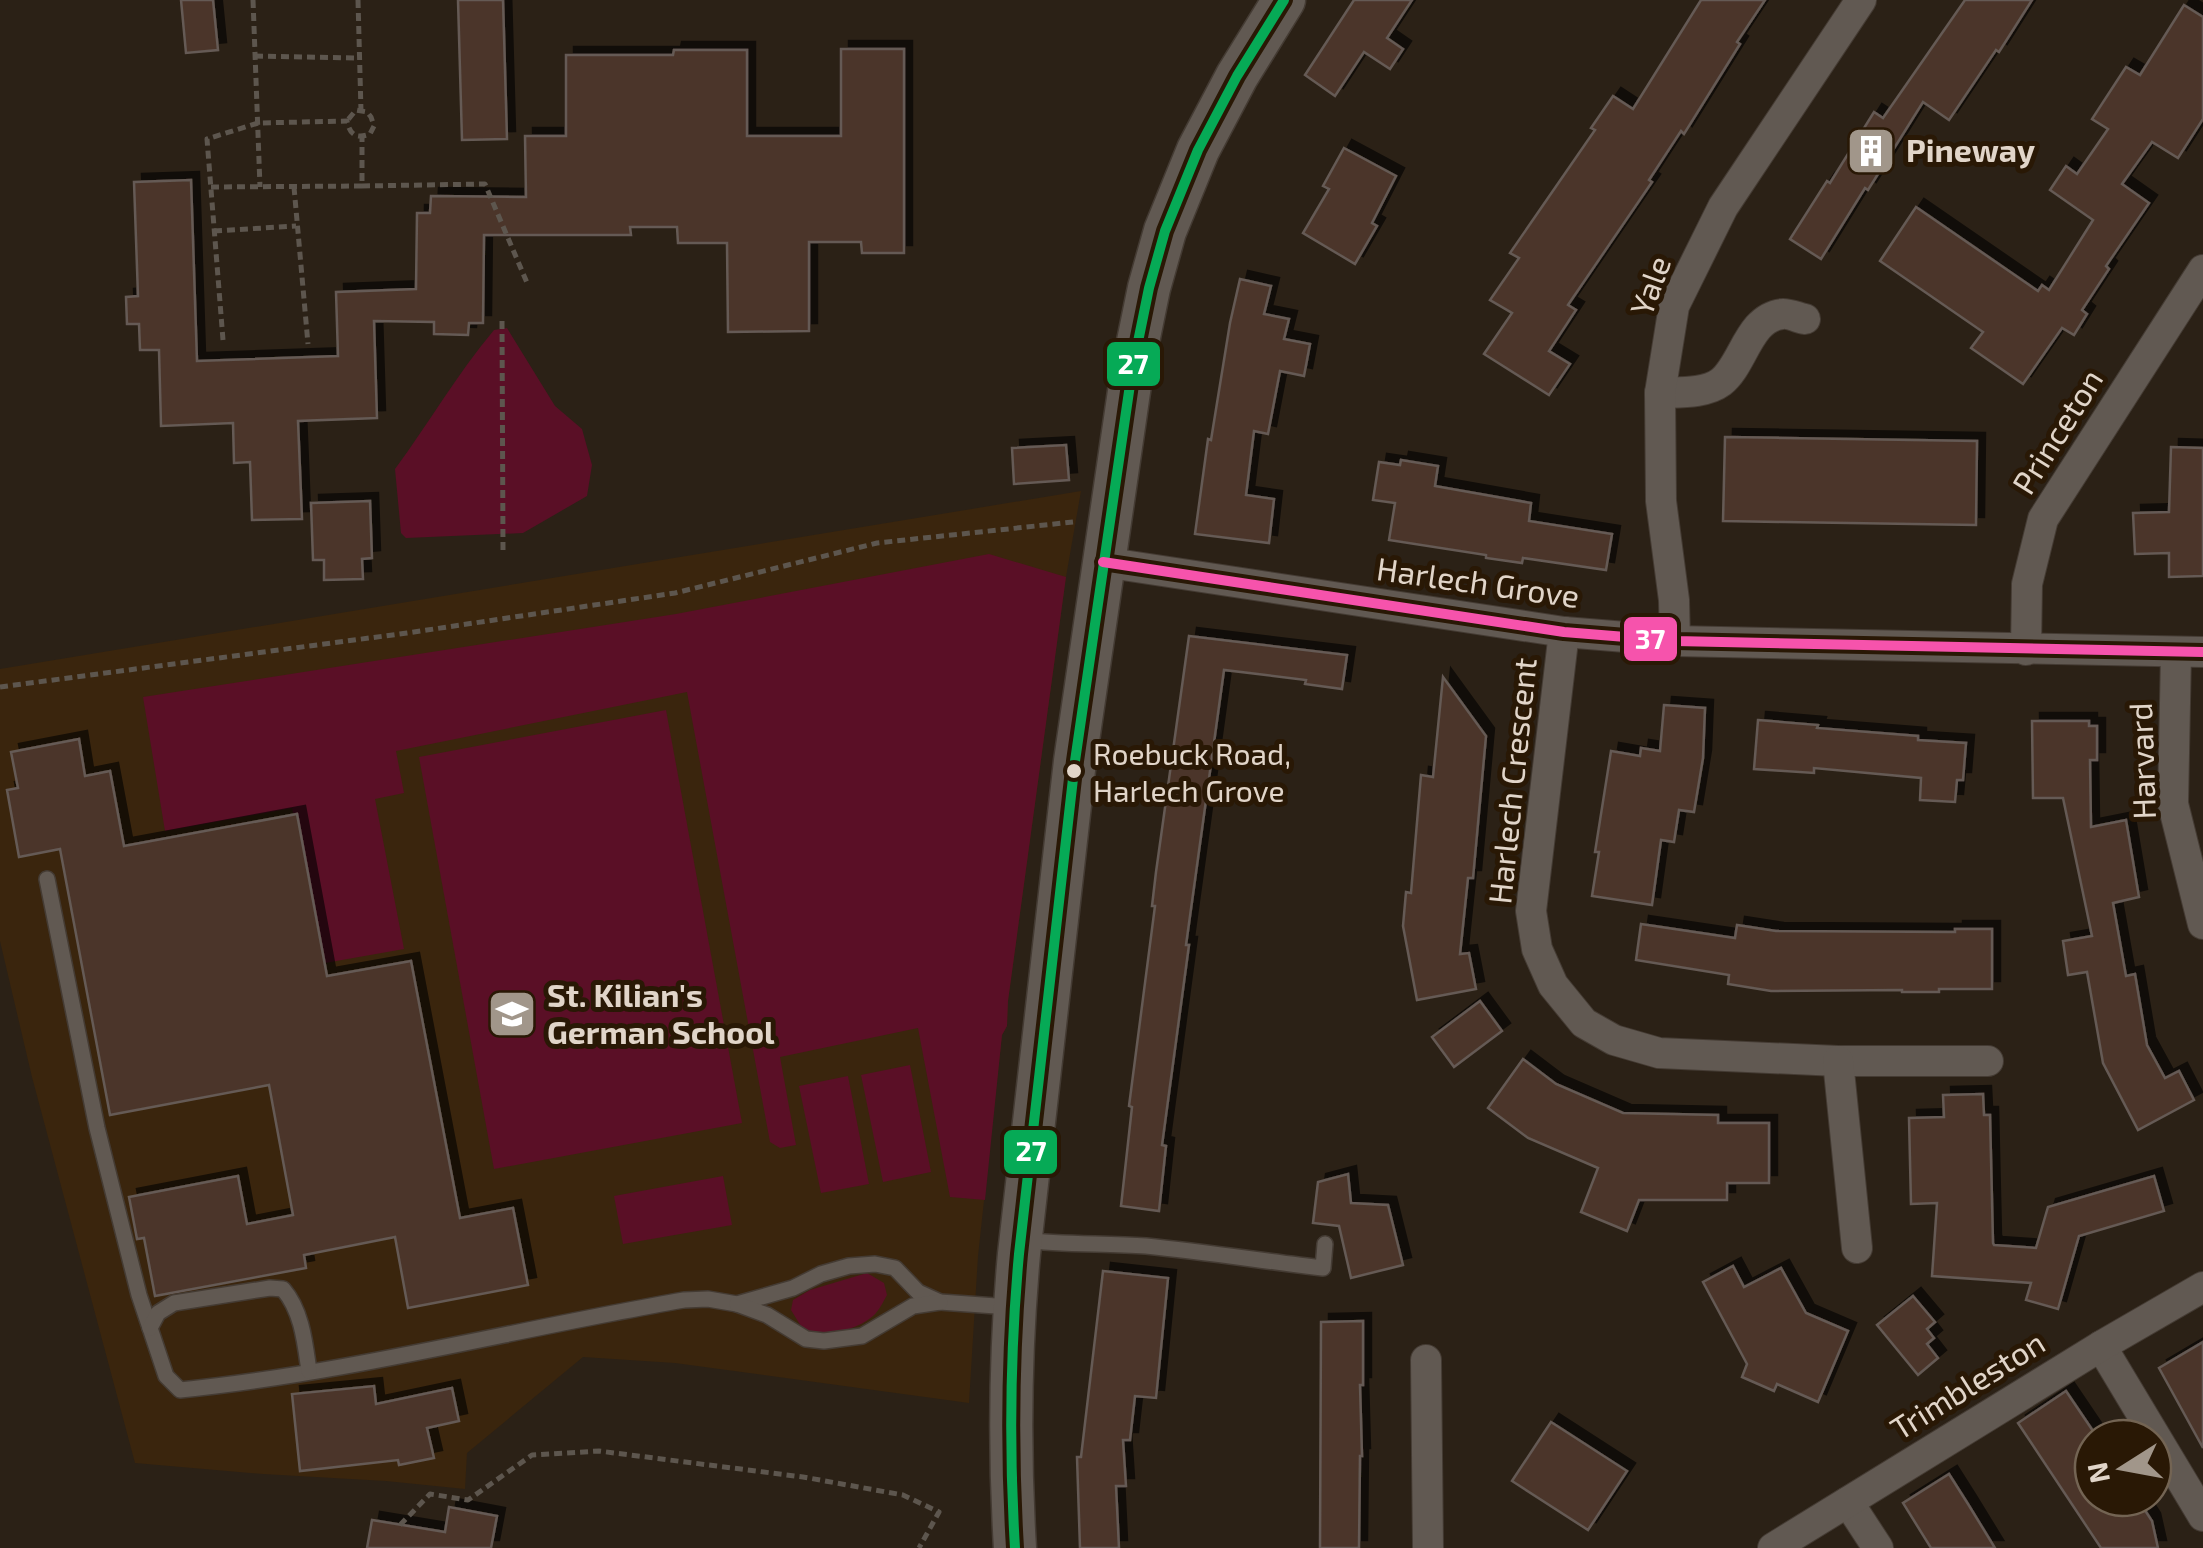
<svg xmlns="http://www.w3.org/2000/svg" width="2203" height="1548" font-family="'Exo 2',sans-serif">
<defs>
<filter id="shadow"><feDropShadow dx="8" dy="-8" stdDeviation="0" flood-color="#0009"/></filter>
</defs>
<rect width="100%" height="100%" fill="#2b2116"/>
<polygon fill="#3a250d" points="1081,491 1066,577 1008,1001 1007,1026 1002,1035 978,1256 969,1403 675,1363 583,1357 467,1453 465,1489 386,1481 263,1474 135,1463 32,1077 0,941 0,669"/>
<g fill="#5a0f26">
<path d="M507 328 555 406 582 429 592 465 587 496 523 533 406 538 401 533 395 469C429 423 457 374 494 330Z"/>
<polygon points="989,554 1066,577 1008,1001 1007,1026 1002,1035 985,1200 950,1197 918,1028 780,1057 796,1145 780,1148 770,1142 687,692 396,751 404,793 375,799 404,949 325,963 296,813 293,813 292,808 165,831 143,697 676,614"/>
<polygon points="666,710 742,1123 494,1169 419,757"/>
<polygon points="910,1065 931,1172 883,1182 861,1075"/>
<polygon points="848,1076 869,1184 821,1193 799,1086"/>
<polygon points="723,1176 732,1225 623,1244 614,1196"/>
<path d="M867 1273 884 1283 887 1295C883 1302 879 1311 873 1316 855 1331 827 1337 804 1331L791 1310 793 1300 810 1290Z"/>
</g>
<g fill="#4b362b" stroke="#655a54" stroke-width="2.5" filter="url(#shadow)">
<polygon points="181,0 213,0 218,50 186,53"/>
<polygon points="458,0 503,0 507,139 462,140"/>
<polygon points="1354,0 1412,0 1387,38 1403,49 1390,69 1364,52 1335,96 1305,75"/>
<polygon points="1701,0 1765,0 1737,42 1740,44 1684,134 1681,131 1649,180 1652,182 1568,305 1576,310 1549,351 1570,364 1549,395 1484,354 1512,313 1490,300 1519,258 1510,253 1595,130 1591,128 1613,96 1633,109"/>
<polygon points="1965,0 2032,0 1999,52 1996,50 1949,120 1923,102 1868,190 1865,188 1821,259 1790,239 1827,181 1830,183 1874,112 1883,118"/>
<polygon points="2184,5 2203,17 2203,119 2178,158 2152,142 2122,184 2149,203 2106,266 2109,269 2082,310 2087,314 2074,335 2062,328 2023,384 1971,348 1983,332 1880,261 1916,207 2038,291 2042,285 2049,290 2093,220 2050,190 2066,166 2077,174 2108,129 2092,119 2126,67 2140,75"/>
<polygon points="841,49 904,49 904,253 862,253 861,242 809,242 809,331 728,332 727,243 678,243 677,227 630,227 631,235 484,235 483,323 469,323 468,335 434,334 434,322 374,321 377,418 298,421 302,519 252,520 250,462 234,463 233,423 161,426 159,350 140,350 139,324 127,324 126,297 138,296 134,182 191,180 197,361 338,356 336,292 416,289 417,213 430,213 431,196 526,197 525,136 566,136 566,55 673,55 674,50 747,50 747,136 841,136"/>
<polygon points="1344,148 1396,176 1372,223 1377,226 1355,264 1303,233 1329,189 1323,186"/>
<polygon points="1240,279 1271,286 1264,314 1289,319 1284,339 1310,344 1304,376 1280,371 1268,434 1254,431 1246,495 1274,499 1269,543 1195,534 1208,439 1211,440 1230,323"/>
<polygon points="1725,437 1977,441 1976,525 1723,521"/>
<polygon points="1066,445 1069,480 1014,484 1012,448"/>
<polygon points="2171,447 2203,448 2203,576 2169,577 2169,553 2135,554 2133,513 2169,512"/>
<polygon points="1401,460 1438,466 1435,486 1531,503 1529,521 1612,534 1606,570 1523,558 1522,563 1486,558 1486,555 1389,540 1395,503 1373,500 1379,462 1400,465"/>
<polygon points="370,501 372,558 362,559 363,579 324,580 324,560 313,560 311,503"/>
<polygon points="1189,636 1347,655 1342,689 1305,684 1306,680 1224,670 1186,945 1189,945 1162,1145 1166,1146 1159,1211 1121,1206 1132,1107 1129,1106 1155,906 1152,906 1156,872"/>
<polygon points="1443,677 1486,736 1473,878 1468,878 1460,954 1469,953 1476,989 1417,1000 1403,926 1406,892 1411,893 1421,775 1433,777"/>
<polygon points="1664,705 1705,708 1703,758 1694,812 1679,810 1674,842 1661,840 1652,905 1592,896 1599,852 1595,852 1611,751 1640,756 1641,748 1660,751"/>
<polygon points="1758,720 1818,725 1817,728 1918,736 1918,740 1966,743 1963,780 1957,780 1955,802 1920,800 1921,778 1814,768 1814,773 1754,769"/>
<polygon points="2032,721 2089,721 2089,726 2097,726 2097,760 2090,760 2091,827 2126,820 2139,897 2113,903 2126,976 2135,974 2147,1045 2165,1078 2179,1071 2194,1100 2138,1130 2103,1063 2087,972 2068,975 2063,941 2092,936 2063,798 2033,798"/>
<polygon points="79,739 85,776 110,771 124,846 297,814 327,976 411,961 460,1218 513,1208 528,1285 408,1308 395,1237 304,1255 306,1268 155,1296 144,1238 137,1239 129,1197 238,1176 247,1224 293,1215 269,1085 110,1115 60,849 19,857 7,790 18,788 11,752"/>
<polygon points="1641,924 1735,938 1737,925 1776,931 1955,932 1955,929 1992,929 1992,989 1939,989 1939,992 1902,992 1902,990 1771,991 1728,984 1729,975 1636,960"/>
<polygon points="1480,1001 1502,1031 1454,1067 1432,1037"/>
<polygon points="1523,1059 1556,1084 1623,1113 1718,1115 1718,1123 1769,1123 1769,1183 1727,1183 1727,1200 1639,1200 1627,1231 1581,1212 1598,1168 1528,1138 1488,1108"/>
<polygon points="1983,1094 1984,1115 1990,1115 1993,1243 1994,1245 2036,1248 2048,1207 2154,1176 2164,1211 2079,1236 2058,1309 2026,1300 2031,1283 1932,1276 1937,1203 1911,1204 1909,1118 1944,1117 1943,1095"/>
<polygon points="1348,1174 1351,1203 1388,1205 1403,1265 1351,1278 1339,1226 1313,1223 1318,1182"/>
<polygon points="1733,1266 1744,1287 1781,1268 1806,1313 1848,1331 1818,1402 1777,1384 1774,1391 1742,1377 1747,1364 1703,1282"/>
<polygon points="1103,1271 1168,1278 1156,1398 1135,1396 1130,1440 1123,1440 1126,1486 1116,1486 1119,1548 1080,1548 1077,1457 1081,1457"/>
<polygon points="1913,1296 1935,1322 1927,1329 1934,1338 1927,1344 1938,1358 1918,1375 1877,1325"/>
<polygon points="1363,1321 1363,1385 1360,1385 1362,1456 1360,1456 1359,1548 1320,1548 1321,1322"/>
<polygon points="2203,1342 2203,1448 2159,1368"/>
<polygon points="374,1386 376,1404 452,1388 459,1421 427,1428 434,1458 399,1465 398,1460 300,1471 292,1394"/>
<polygon points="2066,1391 2093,1431 2093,1498 2137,1498 2152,1521 2158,1548 2101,1548 2018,1423"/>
<polygon points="1551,1422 1627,1471 1588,1530 1512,1481"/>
<polygon points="1949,1474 1968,1504 1995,1548 1931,1548 1903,1503"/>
<polygon points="449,1507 497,1516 491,1548 367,1548 372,1520 445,1532"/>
</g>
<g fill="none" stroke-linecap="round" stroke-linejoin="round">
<g stroke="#443b33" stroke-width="18">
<g id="lane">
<path d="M47 879 97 1128 139 1295 166 1376 180 1390C349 1373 516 1329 684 1300L708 1299 737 1304 793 1288 821 1274 849 1266 875 1264 895 1268 918 1292 940 1302 1010 1307"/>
<path d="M1023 1240C1064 1245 1105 1243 1146 1246 1205 1252 1264 1261 1323 1268L1325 1244"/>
<polyline points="737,1304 767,1315 806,1339 824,1341 862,1336 913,1306 940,1302"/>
<path d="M150 1328 158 1313 174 1303 270 1288 283 1289C302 1311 305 1343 309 1371"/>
</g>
</g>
<g stroke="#443b33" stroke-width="32">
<g id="street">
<path d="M1660 393C1678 392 1705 394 1721 382 1744 364 1748 318 1782 314 1788 313 1799 318 1805 319"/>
<polyline points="1103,562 1564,632 1675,641 2203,652"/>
<polyline points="1564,632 1531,911 1537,949 1553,985 1584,1023 1614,1040 1659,1053 1838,1061 1988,1061"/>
<polyline points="1675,641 1674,600 1661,501 1660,393 1674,306 1723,207 1861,0"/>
<polyline points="2026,650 2027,584 2043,519 2203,270"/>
<polyline points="2176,653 2173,804 2203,924"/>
<polyline points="1838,1061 1857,1248"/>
<polyline points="2101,1346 2203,1516"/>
<polyline points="1426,1360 1428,1548"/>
<polyline points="1848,1502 1878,1548"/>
<polyline points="1773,1548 2101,1346 2203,1287"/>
</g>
</g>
<g stroke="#443b33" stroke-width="45">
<path id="secondary" d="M1015 1548C1009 1450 1010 1352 1019 1254L1075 761 1132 371 1149 288 1165 231 1198 150 1237 76 1284 0"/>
</g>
<g stroke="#5d564e" stroke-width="5" stroke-dasharray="8 5" stroke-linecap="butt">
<polyline points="253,0 260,187"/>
<polyline points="358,0 361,111"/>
<polyline points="255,56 359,58"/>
<polyline points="362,186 485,184 528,285"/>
<polyline points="211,187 362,186 362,137"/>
<polyline points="294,187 308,344"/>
<polyline points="214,231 296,226"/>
<polyline points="502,321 503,550"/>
<path d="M223 340 207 139 258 123 347 121C350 135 356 139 370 134L374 126 371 117 367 112 356 110 347 121"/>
<polyline points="0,687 407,633 675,593 877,543 1073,522"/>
<polyline points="400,1525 430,1494 468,1500 532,1455 599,1451 803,1477 903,1495 939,1512 919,1548"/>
</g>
<use href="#lane" stroke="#615952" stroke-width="15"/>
<use href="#street" stroke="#615952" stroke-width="30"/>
<use href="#secondary" stroke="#615952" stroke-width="42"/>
<g stroke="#291805" stroke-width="18">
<path id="bus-1" d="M1015 1548C1009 1450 1010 1352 1019 1254L1075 761 1132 371 1149 288 1165 231 1198 150 1237 76 1284 0"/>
</g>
<g stroke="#291805" stroke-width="18">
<polyline id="bus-2" points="1103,562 1564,632 1675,641 2203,652"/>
</g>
<use href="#bus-1" stroke="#06aa56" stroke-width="10"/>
<use href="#bus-2" stroke="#f653ac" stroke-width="10"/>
</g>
<defs>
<g id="building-square" transform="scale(2.5)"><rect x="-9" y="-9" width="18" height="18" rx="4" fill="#a1968a" stroke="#291805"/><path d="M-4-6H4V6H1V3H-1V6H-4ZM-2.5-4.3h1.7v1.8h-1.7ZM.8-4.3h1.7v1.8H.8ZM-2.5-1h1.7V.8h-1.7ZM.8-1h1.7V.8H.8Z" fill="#fff"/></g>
<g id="school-square" transform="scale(2.5)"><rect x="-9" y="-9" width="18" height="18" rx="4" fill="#a1968a" stroke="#291805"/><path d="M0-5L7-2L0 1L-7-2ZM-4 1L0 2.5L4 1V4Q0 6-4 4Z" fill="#fff"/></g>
</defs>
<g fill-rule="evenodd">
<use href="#building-square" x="1871" y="151"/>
<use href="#school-square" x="512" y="1014"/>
</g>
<circle fill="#e1d5c9" stroke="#291805" stroke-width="4" cx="1074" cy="771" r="9"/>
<g text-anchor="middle" stroke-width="10" stroke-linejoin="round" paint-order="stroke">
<g font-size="30" fill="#e1d5c9" stroke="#291805" text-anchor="start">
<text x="1093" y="765">Roebuck Road,<tspan x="1093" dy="37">Harlech Grove</tspan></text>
</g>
<g font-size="32" font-weight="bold" fill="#e1d5c9" stroke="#291805" text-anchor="start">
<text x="1906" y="162">Pineway</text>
<text x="547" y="1007">St. Kilian's<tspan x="547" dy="37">German School</tspan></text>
</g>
<g font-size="32" fill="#e1d5c9" stroke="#291805">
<text transform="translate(1651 286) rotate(-70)" y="11">Yale</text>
<text transform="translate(2058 432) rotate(-58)" y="11">Princeton</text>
<text transform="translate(1478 583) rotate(8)" y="11">Harlech Grove</text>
<text transform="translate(2143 761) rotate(-92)" y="11">Harvard</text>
<text transform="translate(1513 781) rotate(-84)" y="11">Harlech Crescent</text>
<text transform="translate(1968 1386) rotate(-32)" y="11">Trimbleston</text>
</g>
</g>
<g stroke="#291805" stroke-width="4">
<rect x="1105" y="340" width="57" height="48" rx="10" fill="#06aa56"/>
<rect x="1622" y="615" width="57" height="48" rx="10" fill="#f653ac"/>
<rect x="1002" y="1128" width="57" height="48" rx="10" fill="#06aa56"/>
</g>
<g font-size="28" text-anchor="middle" font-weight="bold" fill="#fff">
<text x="1133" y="374">27</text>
<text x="1650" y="649">37</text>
<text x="1031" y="1161">27</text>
</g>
<g transform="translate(2123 1468) rotate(259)"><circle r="48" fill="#291805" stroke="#736453" stroke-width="2.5"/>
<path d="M0-8L18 38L0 25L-18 38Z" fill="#a1968a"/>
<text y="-15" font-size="28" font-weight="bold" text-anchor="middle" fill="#e1d5c9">N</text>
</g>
</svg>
